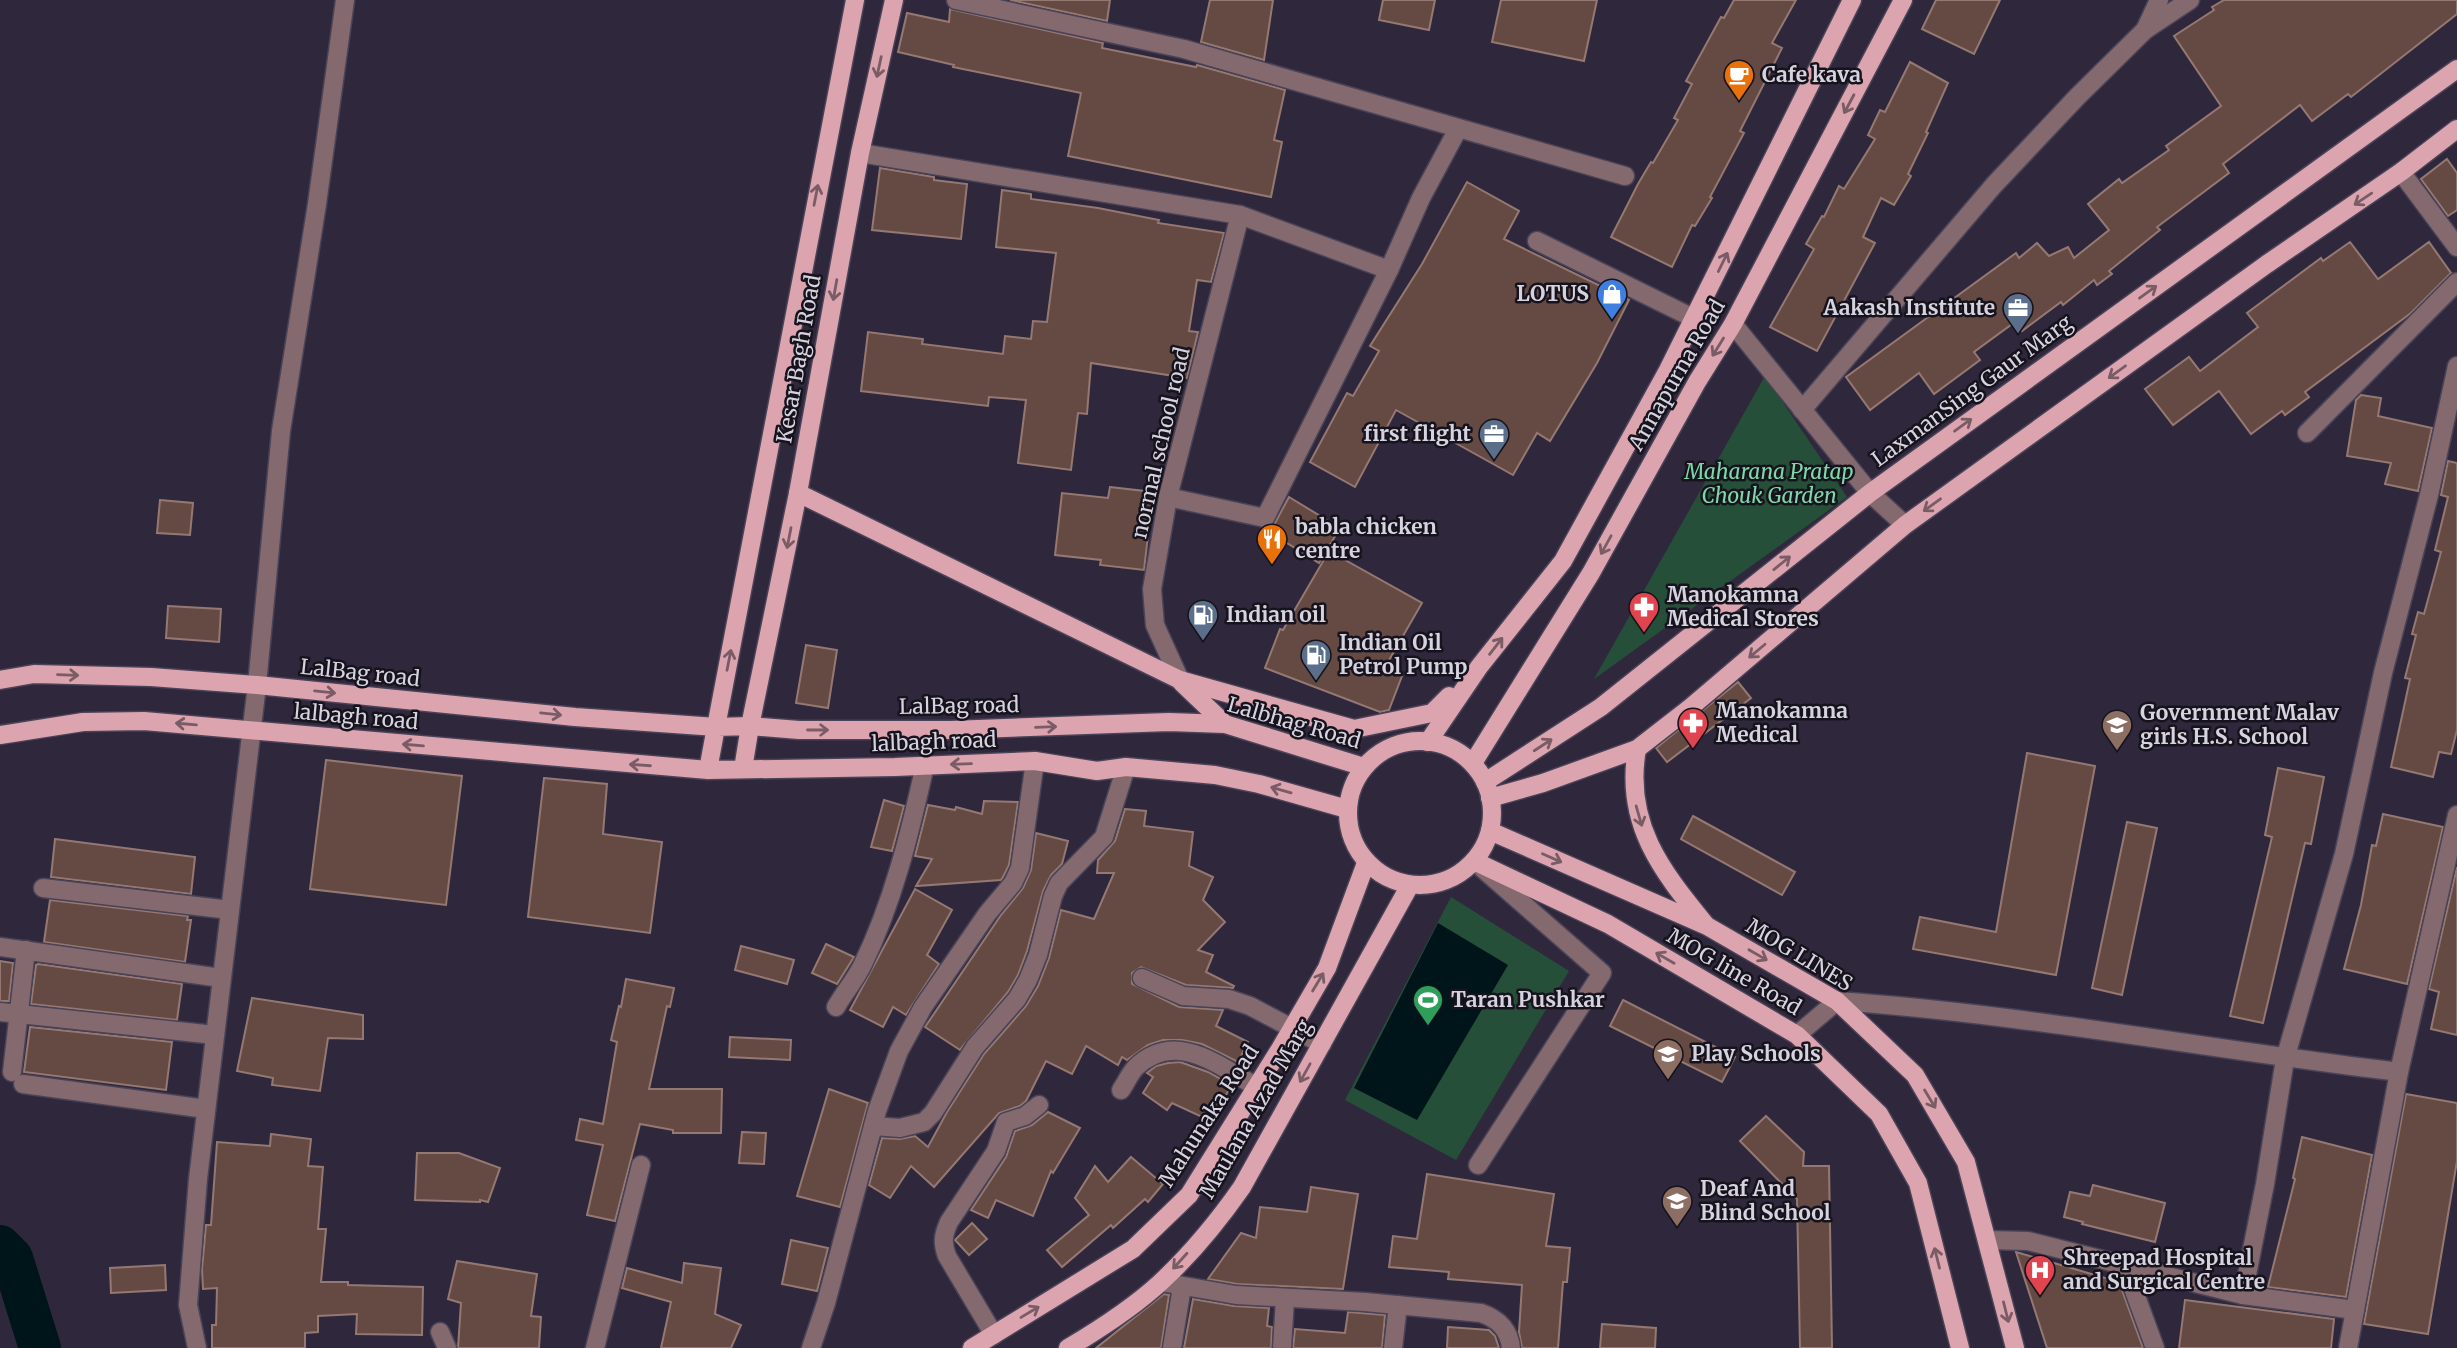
<svg xmlns="http://www.w3.org/2000/svg" width="2457" height="1348" font-family="Merriweather,serif">
<rect width="100%" height="100%" fill="#2f283d"/>
<g fill="#264f3a">
<polygon points="1765,376 1847,497 1594,679"/>
<polygon points="1451,897 1569,971 1456,1160 1345,1100"/>
</g>
<polygon fill="#001519" points="1438,923 1508,965 1417,1120 1354,1088"/>
<g fill="none" stroke-linecap="round" stroke-linejoin="round">
<polyline stroke="#001519" stroke-width="42" points="0,1246 12,1258 40,1348"/>
</g>
<g fill="#654a44" stroke="#957872" stroke-width="2">
<polygon points="1010,0 1110,0 1107,21"/>
<polygon points="1210,0 1273,0 1264,60 1201,42"/>
<polygon points="1383,0 1435,0 1429,30 1379,20"/>
<polygon points="1501,0 1597,0 1584,61 1492,42"/>
<polygon points="1734,0 1796,0 1772,43 1782,48 1740,131 1744,133 1710,197 1712,198 1695,226 1692,225 1672,267 1611,237 1638,184 1651,162 1653,163 1678,120 1674,118 1692,84 1686,81 1721,17 1724,18"/>
<polygon points="1936,0 2000,0 1974,54 1922,29"/>
<polygon points="2224,0 2457,0 2457,14 2351,97 2348,94 2312,121 2300,105 2223,164 2229,173 2157,227 2160,230 2109,271 2112,274 2097,285 2094,280 2063,305 2061,302 2022,331 2015,322 1974,352 1980,360 1934,394 1919,373 1870,410 1846,377 2016,253 2019,258 2037,243 2049,256 2068,247 2074,258 2109,230 2088,204 2119,179 2122,183 2169,150 2166,146 2221,106 2174,36 2214,10 2212,7"/>
<polygon points="950,9 1103,43 1102,48 1196,67 1197,65 1285,90 1274,140 1282,142 1271,197 1068,156 1081,93 953,67 954,65 898,52 907,13 949,22"/>
<polygon points="1910,62 1948,83 1926,132 1928,133 1908,174 1911,176 1894,205 1881,198 1863,237 1875,243 1817,351 1770,327 1814,249 1806,244 1822,216 1824,217 1839,186 1844,189 1875,139 1868,135 1880,110 1885,112"/>
<polygon points="2447,159 2457,173 2457,210 2448,216 2421,179"/>
<polygon points="880,168 934,177 934,180 967,184 961,239 872,230"/>
<polygon points="1467,182 1519,211 1504,239 1629,300 1597,363 1550,441 1537,433 1513,475 1396,410 1355,487 1310,462 1347,393 1353,396 1379,351 1370,346 1422,264"/>
<polygon points="1002,190 1031,194 1031,199 1098,208 1159,220 1158,223 1224,233 1211,282 1197,280 1189,331 1198,332 1187,378 1091,363 1087,414 1078,413 1071,470 1018,463 1026,400 989,397 988,406 861,391 868,332 923,339 922,344 1003,354 1005,336 1031,339 1033,321 1047,322 1056,253 996,247"/>
<polygon points="2350,242 2378,279 2429,242 2451,273 2411,313 2305,392 2309,397 2285,415 2282,411 2251,434 2219,391 2173,425 2145,389 2189,357 2200,371 2258,327 2247,313 2321,258 2323,261"/>
<polygon points="2361,395 2381,398 2378,416 2432,428 2418,491 2385,484 2391,463 2347,456 2356,400"/>
<polygon points="2448,461 2457,463 2457,730 2451,754 2439,752 2433,777 2391,767 2410,679 2405,678 2416,635 2412,634 2418,612 2424,614 2441,552 2435,550 2448,497 2441,495"/>
<polygon points="1110,487 1153,492 1144,570 1100,565 1101,560 1055,555 1062,493 1108,498"/>
<polygon points="1289,497 1340,528 1319,563 1268,531 1275,523"/>
<polygon points="160,500 193,503 190,535 157,533"/>
<polygon points="1329,551 1422,603 1384,669 1402,676 1389,710 1380,712 1265,668 1280,629 1283,630"/>
<polygon points="168,606 221,609 219,642 166,638"/>
<polygon points="806,645 837,650 828,708 796,703"/>
<polygon points="1738,682 1751,698 1667,762 1656,748"/>
<polygon points="2027,753 2095,766 2056,975 1913,949 1920,917 1996,932"/>
<polygon points="326,760 462,776 446,905 310,889"/>
<polygon points="2278,768 2324,777 2311,844 2305,843 2263,1023 2230,1016 2272,837 2265,835"/>
<polygon points="544,778 607,784 603,834 662,842 650,933 528,917"/>
<polygon points="884,800 904,806 892,851 871,847"/>
<polygon points="984,801 1018,802 1009,865 1003,877 1001,880 916,886 932,859 915,856 928,805 955,810 956,807 982,814"/>
<polygon points="1125,809 1146,811 1144,826 1193,832 1189,866 1213,877 1203,900 1225,922 1198,950 1213,955 1206,972 1234,986 1233,988 1186,985 1141,967 1132,973 1132,984 1179,1007 1223,1010 1216,1026 1248,1042 1238,1062 1202,1044 1182,1040 1163,1040 1148,1045 1127,1060 1122,1057 1118,1065 1086,1046 1072,1074 1046,1061 1026,1101 1020,1106 999,1113 934,1187 911,1166 890,1198 869,1185 882,1138 900,1139 915,1136 928,1147 947,1112 984,1054 1026,1006 1038,986 1049,958 1061,910 1094,919 1114,873 1097,873 1098,860 1115,841"/>
<polygon points="2383,814 2443,827 2407,984 2344,969 2361,905 2372,845 2376,846"/>
<polygon points="1693,816 1795,872 1782,895 1681,839"/>
<polygon points="2127,822 2157,828 2122,995 2092,988"/>
<polygon points="1036,833 1068,841 1062,864 1051,875 1043,891 1027,951 1018,975 1008,992 960,1050 925,1027 1001,915 1023,888 1031,870"/>
<polygon points="55,839 195,857 191,894 51,877"/>
<polygon points="2457,867 2457,1035 2431,1029 2439,992 2429,989"/>
<polygon points="915,889 952,910 927,955 939,964 906,1015 893,1007 883,1027 850,1010"/>
<polygon points="50,900 188,916 187,920 191,920 185,962 44,942"/>
<polygon points="826,944 854,957 837,984 812,973"/>
<polygon points="741,946 794,960 787,984 735,970"/>
<polygon points="0,961 13,963 9,1001 0,1001"/>
<polygon points="38,964 182,984 177,1020 31,1004 36,965"/>
<polygon points="626,979 674,988 670,1007 667,1006 649,1089 722,1089 721,1133 673,1133 673,1130 640,1124 615,1221 587,1215 603,1145 576,1140 580,1119 603,1124 617,1042 611,1040 619,1006 621,1007"/>
<polygon points="252,998 363,1015 363,1039 328,1038 320,1091 272,1085 273,1078 237,1071"/>
<polygon points="1623,1000 1735,1057 1722,1082 1610,1026"/>
<polygon points="30,1027 172,1042 166,1090 24,1072"/>
<polygon points="730,1037 791,1040 790,1060 729,1057"/>
<polygon points="1180,1062 1208,1072 1231,1085 1213,1122 1172,1103 1167,1110 1143,1093 1153,1077 1147,1073 1156,1066 1168,1063"/>
<polygon points="829,1089 868,1103 840,1207 797,1196"/>
<polygon points="2406,1094 2457,1103 2457,1161 2428,1334 2364,1324"/>
<polygon points="1048,1112 1080,1128 1053,1173 1051,1171 1033,1216 996,1200 988,1218 971,1210 1006,1157 1015,1131 1032,1125"/>
<polygon points="1766,1116 1804,1152 1803,1166 1829,1166 1832,1348 1800,1348 1797,1199 1740,1141"/>
<polygon points="742,1132 766,1133 764,1164 739,1163"/>
<polygon points="271,1134 311,1139 308,1166 323,1167 318,1229 326,1229 321,1282 348,1282 348,1285 423,1287 422,1335 356,1334 357,1314 318,1316 318,1332 305,1333 305,1348 212,1348 212,1325 216,1325 217,1288 203,1289 202,1269 206,1225 211,1225 217,1142 270,1146"/>
<polygon points="2302,1137 2372,1155 2346,1297 2268,1287 2295,1179 2293,1178"/>
<polygon points="417,1153 459,1153 500,1168 488,1202 480,1200 480,1202 415,1200"/>
<polygon points="1131,1157 1163,1184 1148,1202 1145,1199 1113,1228 1111,1225 1062,1267 1047,1250 1089,1215 1075,1198 1095,1166 1108,1182"/>
<polygon points="1427,1174 1554,1194 1546,1246 1570,1248 1567,1282 1563,1282 1558,1348 1522,1348 1519,1332 1522,1285 1448,1279 1449,1272 1389,1267 1393,1236 1417,1239"/>
<polygon points="2093,1185 2165,1203 2155,1242 2082,1224 2083,1222 2064,1217 2070,1192 2090,1196"/>
<polygon points="1311,1187 1358,1194 1343,1289 1237,1284 1208,1279 1241,1233 1256,1238 1260,1207 1307,1212"/>
<polygon points="972,1223 987,1239 969,1255 955,1240"/>
<polygon points="791,1240 828,1248 817,1291 782,1284"/>
<polygon points="2016,1252 2119,1282 2143,1348 2047,1348"/>
<polygon points="457,1261 537,1274 531,1316 541,1317 539,1348 458,1348 461,1303 448,1299"/>
<polygon points="684,1263 721,1268 715,1314 741,1325 731,1348 661,1348 671,1302 622,1288 627,1268 682,1283"/>
<polygon points="165,1265 166,1290 111,1293 110,1268"/>
<polygon points="1164,1294 1169,1295 1161,1348 1096,1348"/>
<polygon points="1193,1299 1234,1306 1269,1308 1267,1326 1272,1327 1271,1348 1184,1348"/>
<polygon points="2185,1300 2334,1319 2331,1348 2179,1348"/>
<polygon points="1348,1312 1385,1315 1382,1348 1293,1348 1295,1329 1345,1333"/>
<polygon points="1602,1324 1656,1328 1655,1348 1600,1348"/>
<polygon points="1448,1327 1489,1330 1495,1336 1499,1348 1447,1348"/>
</g>
<g fill="none" stroke-linecap="round" stroke-linejoin="round">
<g stroke="#4a4357" stroke-width="21">
<g id="minor">
<polyline points="956,0 1184,49 1625,176"/>
<polyline points="2145,30 2159,0"/>
<polyline points="860,153 1240,215 1389,270"/>
<polyline points="2401,172 2457,247"/>
<polyline points="1537,241 1695,319"/>
<polyline points="1733,324 1870,493 1905,525"/>
<polyline points="1802,410 1994,185 2077,97 2145,30 2190,0"/>
<polyline points="2307,433 2457,282"/>
<polyline points="1168,497 1265,518 1389,270 1421,198 1458,129"/>
<polyline points="1180,680 1155,625 1152,589 1168,497 1240,215"/>
<polyline points="43,888 230,910"/>
<polyline points="0,947 221,978"/>
<polyline points="1142,978 1183,996 1229,999 1250,1006 1322,1044"/>
<path d="M836 1007C844 993 855 980 862 966 893 903 910 833 925 765"/>
<polyline points="0,1012 215,1035"/>
<path d="M1797 1035 1837 1001C2025 1014 2212 1050 2399 1072"/>
<polyline points="12,1072 26,950"/>
<polyline points="23,1084 206,1109"/>
<path d="M1121 1090C1126 1083 1130 1073 1136 1067 1176 1029 1219 1066 1257 1087"/>
<polyline points="873,1126 900,1128 924,1122 933,1113 975,1047 1017,999 1028,980 1038,955 1053,896 1059,883 1104,837 1126,767"/>
<polyline points="1478,1165 1602,973 1482,868"/>
<polyline points="1988,1240 2028,1241 2243,1295 2355,1310"/>
<polyline points="2125,1266 2155,1348"/>
<path d="M1161 1282 1236 1295 1365 1302 1481 1313C1498 1319 1509 1329 1511 1348"/>
<polyline points="2243,1295 2265,1184 2285,1059 2344,854 2383,673 2429,495 2457,366"/>
<polyline points="440,1332 447,1348"/>
<path d="M994 1335 947 1256C942 1243 943 1235 949 1222L996 1151 1006 1122 1025 1116 1039 1105"/>
<polyline points="197,1348 188,1305 198,1179 257,685 281,431 317,204 345,0"/>
<polyline points="595,1348 641,1165"/>
<polyline points="811,1348 826,1303 877,1111 899,1051 923,1007 987,914 1013,883 1020,868 1035,761"/>
<polyline points="1172,1348 1182,1287"/>
<polyline points="1282,1348 1285,1299"/>
<polyline points="1393,1348 1398,1305"/>
<polyline points="2348,1348 2399,1072 2457,815"/>
</g>
</g>
<g stroke="#4a4357" stroke-width="21">
<g id="major">
<polyline points="894,0 860,153 798,493 750,726 799,730 951,730 1169,722 1225,724 1364,767"/>
<polyline points="798,493 1180,680 1354,729 1432,713 1449,696"/>
<polyline points="0,680 34,674 151,677 257,685 575,717 716,727 855,0"/>
<polyline points="1182,683 1225,724"/>
<polyline points="0,735 83,722 144,721 708,770"/>
<circle cx="1420" cy="813" r="72"/>
<polyline points="1428,742 1479,667 1563,561 1668,370 1852,0"/>
<path d="M1637 749C1624 823 1661 870 1705 924"/>
<polyline points="1473,763 1591,573 1697,382 1733,324 1903,0"/>
<polyline points="743,769 750,726 716,727 708,770 895,767 1035,761 1097,771 1126,767 1215,775 1259,784 1347,809"/>
<polyline points="1485,782 1601,707 1870,493 2457,69"/>
<polyline points="1490,798 1543,783 1637,749 1691,707 1905,525 2267,264 2401,172 2457,129"/>
<polyline points="1490,831 1707,926 1837,1001 1915,1075 1966,1162 2015,1348"/>
<polyline points="1474,861 1608,924 1797,1035 1879,1114 1918,1183 1960,1348"/>
<polyline points="972,1348 1133,1249 1189,1195 1280,1049 1327,968 1366,863"/>
<path d="M1068 1348C1100 1329 1134 1307 1161 1282 1191 1254 1219 1220 1242 1187L1410 885"/>
</g>
</g>
<use href="#minor" stroke="#84696e" stroke-width="18"/>
<use href="#major" stroke="#dca4af" stroke-width="18"/>
</g>
<defs><path id="oneway-shaft" d="M-6 0H5M1.5-3L5.5 0L1.5 3" fill="none" stroke-width="1.6" stroke-linecap="round" stroke-linejoin="round" transform="scale(1.75)"/></defs>
<g stroke="#795c66">
<use href="#oneway-shaft" transform="translate(879 67) rotate(102)"/>
<use href="#oneway-shaft" transform="translate(1849 104) rotate(118)"/>
<use href="#oneway-shaft" transform="translate(816 195) rotate(-79)"/>
<use href="#oneway-shaft" transform="translate(2363 199) rotate(146)"/>
<use href="#oneway-shaft" transform="translate(1723 262) rotate(-64)"/>
<use href="#oneway-shaft" transform="translate(835 290) rotate(100)"/>
<use href="#oneway-shaft" transform="translate(2148 292) rotate(-36)"/>
<use href="#oneway-shaft" transform="translate(1718 347) rotate(122)"/>
<use href="#oneway-shaft" transform="translate(2117 372) rotate(144)"/>
<use href="#oneway-shaft" transform="translate(1963 425) rotate(-36)"/>
<use href="#oneway-shaft" transform="translate(1932 505) rotate(144)"/>
<use href="#oneway-shaft" transform="translate(789 538) rotate(101)"/>
<use href="#oneway-shaft" transform="translate(1606 545) rotate(119)"/>
<use href="#oneway-shaft" transform="translate(1782 563) rotate(-39)"/>
<use href="#oneway-shaft" transform="translate(1496 646) rotate(-52)"/>
<use href="#oneway-shaft" transform="translate(1757 651) rotate(140)"/>
<use href="#oneway-shaft" transform="translate(729 660) rotate(-79)"/>
<use href="#oneway-shaft" transform="translate(68 675) rotate(2)"/>
<use href="#oneway-shaft" transform="translate(325 692) rotate(6)"/>
<use href="#oneway-shaft" transform="translate(551 714) rotate(6)"/>
<use href="#oneway-shaft" transform="translate(186 724) rotate(-175)"/>
<use href="#oneway-shaft" transform="translate(1046 727) rotate(-2)"/>
<use href="#oneway-shaft" transform="translate(818 730)"/>
<use href="#oneway-shaft" transform="translate(413 745) rotate(-175)"/>
<use href="#oneway-shaft" transform="translate(1543 745) rotate(-33)"/>
<use href="#oneway-shaft" transform="translate(961 764) rotate(178)"/>
<use href="#oneway-shaft" transform="translate(640 765) rotate(-176)"/>
<use href="#oneway-shaft" transform="translate(1281 790) rotate(-164)"/>
<use href="#oneway-shaft" transform="translate(1639 816) rotate(74)"/>
<use href="#oneway-shaft" transform="translate(1552 858) rotate(24)"/>
<use href="#oneway-shaft" transform="translate(1758 955) rotate(30)"/>
<use href="#oneway-shaft" transform="translate(1665 958) rotate(-150)"/>
<use href="#oneway-shaft" transform="translate(1318 982) rotate(-59)"/>
<use href="#oneway-shaft" transform="translate(1305 1073) rotate(119)"/>
<use href="#oneway-shaft" transform="translate(1930 1099) rotate(59)"/>
<use href="#oneway-shaft" transform="translate(1937 1258) rotate(-104)"/>
<use href="#oneway-shaft" transform="translate(1180 1261) rotate(132)"/>
<use href="#oneway-shaft" transform="translate(1030 1312) rotate(-31)"/>
<use href="#oneway-shaft" transform="translate(2006 1312) rotate(76)"/>
</g>
<defs>
<g id="cafe-pin" transform="scale(1.575)"><path d="M0 17L-7.5 6A9.5 9.5 0 1 1 7.5 6Z" fill="#e8710a" stroke="#16131c"/><path d="M-5.5-4.5H6V0H3Q3 3.5 0 3.5H-2.5Q-5.5 3.5-5.5 0ZM3-3.2v2h1.7v-2ZM-6 4.5H4V6H-6Z" fill="#fff"/></g>
<g id="shop-pin" transform="scale(1.575)"><path d="M0 17L-7.5 6A9.5 9.5 0 1 1 7.5 6Z" fill="#3f7fe0" stroke="#16131c"/><path d="M-5-2.5h2.3a2.7 3.5 0 0 1 5.4 0H5L5.5 6h-11ZM-1.5-2.5h3a1.5 2.3 0 0 0-3 0Z" fill="#fff"/></g>
<g id="office-pin" transform="scale(1.575)"><path d="M0 17L-7.5 6A9.5 9.5 0 1 1 7.5 6Z" fill="#5c6f8a" stroke="#16131c"/><path d="M-6-3h4V-5.5h4V-3h4V5H-6ZM-1-4.5V-3h2v-1.5ZM-6 0V1H6V0Z" fill="#fff"/></g>
<g id="restaurant-pin" transform="scale(1.575)"><path d="M0 17L-7.5 6A9.5 9.5 0 1 1 7.5 6Z" fill="#e8710a" stroke="#16131c"/><path d="M-5-6h1v4h1v-4h1v4h1v-4h1v5L-1.5 .5V6h-2V.5L-5-1ZM5-6V6H3V1.5H1.5Q1.5-4 5-6Z" fill="#fff"/></g>
<g id="pharmacy-pin" transform="scale(1.575)"><path d="M0 17L-7.5 6A9.5 9.5 0 1 1 7.5 6Z" fill="#e0444e" stroke="#16131c"/><path d="M-2-6h4v4h4v4h-4v4h-4v-4h-4v-4h4Z" fill="#fff"/></g>
<g id="fuel-pin" transform="scale(1.575)"><path d="M0 17L-7.5 6A9.5 9.5 0 1 1 7.5 6Z" fill="#5c6f8a" stroke="#16131c"/><path d="M-5.5-6h7V0h2V4h1.3V-2.5L3-4.5l.8-.8L6-3V5H2.5V1h-1V6h-7ZM-4.2-4.7v3.2H.2V-4.7Z" fill="#fff"/></g>
<g id="school-pin" transform="scale(1.575)"><path d="M0 17L-7.5 6A9.5 9.5 0 1 1 7.5 6Z" fill="#8d6e63" stroke="#16131c"/><path d="M0-5L7-2L0 1L-7-2ZM-4 1L0 2.5L4 1V4Q0 6-4 4Z" fill="#fff"/></g>
<g id="stadium-pin" transform="scale(1.575)"><path d="M0 17L-7.5 6A9.5 9.5 0 1 1 7.5 6Z" fill="#2e9e5b" stroke="#16131c"/><path d="M0-5a6.5 5 0 1 0 0 10a6.5 5 0 1 0 0-10ZM-3.5-1.8h7v3.6h-7Z" fill="#fff"/></g>
<g id="hospital-pin" transform="scale(1.575)"><path d="M0 17L-7.5 6A9.5 9.5 0 1 1 7.5 6Z" fill="#e0444e" stroke="#16131c"/><path d="M-5-5h3v3.5h4V-5h3V5h-3V1.5h-4V5h-3Z" fill="#fff"/></g>
</defs>
<g fill-rule="evenodd">
<use href="#cafe-pin" x="1739" y="75"/>
<use href="#shop-pin" x="1612" y="294"/>
<use href="#office-pin" x="2018" y="308"/>
<use href="#office-pin" x="1494" y="434"/>
<use href="#restaurant-pin" x="1272" y="539"/>
<use href="#pharmacy-pin" x="1644" y="607"/>
<use href="#fuel-pin" x="1203" y="615"/>
<use href="#fuel-pin" x="1316" y="655"/>
<use href="#pharmacy-pin" x="1693" y="723"/>
<use href="#school-pin" x="2117" y="725"/>
<use href="#stadium-pin" x="1428" y="1000"/>
<use href="#school-pin" x="1668" y="1054"/>
<use href="#school-pin" x="1677" y="1201"/>
<use href="#hospital-pin" x="2040" y="1270"/>
</g>
<g text-anchor="middle" stroke-width="5" stroke-linejoin="round" paint-order="stroke">
<g font-size="21" font-weight="bold" fill="#d6d3e0" stroke="#16131c" text-anchor="start">
<text x="1762" y="82">Cafe kava</text>
<text x="1589" y="301" text-anchor="end">LOTUS</text>
<text x="1995" y="315" text-anchor="end">Aakash Institute</text>
<text x="1471" y="441" text-anchor="end">first flight</text>
<text x="1295" y="534">babla chicken<tspan x="1295" dy="24">centre</tspan></text>
<text x="1667" y="602">Manokamna<tspan x="1667" dy="24">Medical Stores</tspan></text>
<text x="1226" y="622">Indian oil</text>
<text x="1339" y="650">Indian Oil<tspan x="1339" dy="24">Petrol Pump</tspan></text>
<text x="1716" y="718">Manokamna<tspan x="1716" dy="24">Medical</tspan></text>
<text x="2140" y="720">Government Malav<tspan x="2140" dy="24">girls H.S. School</tspan></text>
<text x="1451" y="1007">Taran Pushkar</text>
<text x="1691" y="1061">Play Schools</text>
<text x="1700" y="1196">Deaf And<tspan x="1700" dy="24">Blind School</tspan></text>
<text x="2063" y="1265">Shreepad Hospital<tspan x="2063" dy="24">and Surgical Centre</tspan></text>
</g>
<g font-size="21" fill="#d6d3e0" stroke="#16131c">
<text transform="translate(799 359) rotate(-80)" y="7">Kesar Bagh Road</text>
<text transform="translate(1677 375) rotate(-60)" y="7">Annapurna Road</text>
<text transform="translate(1972 391) rotate(-36)" y="7">LaxmanSing Gaur Marg</text>
<text transform="translate(1161 443) rotate(-77)" y="7">normal school road</text>
<text transform="translate(360 673) rotate(6)" y="7">LalBag road</text>
<text transform="translate(959 706) rotate(-1)" y="7">LalBag road</text>
<text transform="translate(356 717) rotate(5)" y="7">lalbagh road</text>
<text transform="translate(1294 723) rotate(16)" y="7">Lalbhag Road</text>
<text transform="translate(934 742) rotate(-2)" y="7">lalbagh road</text>
<text transform="translate(1799 955) rotate(31)" y="7">MOG LINES</text>
<text transform="translate(1734 972) rotate(30)" y="7">MOG line Road</text>
<text transform="translate(1256 1109) rotate(-60)" y="7">Maulana Azad Marg</text>
<text transform="translate(1209 1116) rotate(-57)" y="7">Mahunaka Road</text>
</g>
<g font-size="21" font-style="italic" fill="#7ed8a9" stroke="#16131c">
<text x="1769" y="479">Maharana Pratap<tspan x="1769" dy="24">Chouk Garden</tspan></text>
</g>
</g>
</svg>
